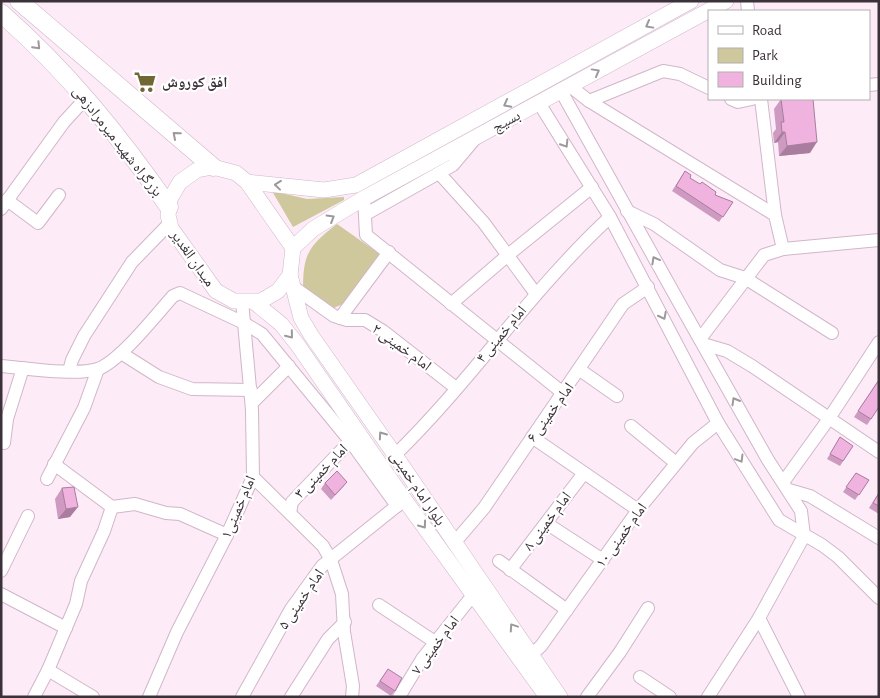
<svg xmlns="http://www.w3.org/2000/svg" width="880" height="698" font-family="'Alegreya Sans','Noto Naskh Arabic',sans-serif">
<rect width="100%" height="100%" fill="#fdecf8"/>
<g fill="#cfc89c">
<polygon points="272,191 307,199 344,197 344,200 293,227"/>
<path d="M337 224 381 255 349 301 334 308 303 289C303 253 309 246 337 224Z"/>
</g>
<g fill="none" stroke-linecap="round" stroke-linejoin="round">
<g stroke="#d0b6c9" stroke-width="14">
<g id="minor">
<polyline points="747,1 748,11"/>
<polyline points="869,85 879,84"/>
<polyline points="570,86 589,101 775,215 783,249"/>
<polyline points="561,91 681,306 768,460 801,511 804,536"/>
<polyline points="731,99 738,102 752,99"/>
<polyline points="761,99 775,215"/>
<polyline points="589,101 663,71 680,74 709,88"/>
<polyline points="539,103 610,217 718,423 779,520 822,545 838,557 879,598"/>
<polyline points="439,173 484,223 536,294"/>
<polyline points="364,198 366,235 563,393"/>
<polyline points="7,200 38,223 59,195"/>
<polyline points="1,209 64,122 87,97"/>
<polyline points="627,211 654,224 720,270 745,278 832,333"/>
<polyline points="366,214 453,165 474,140"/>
<polyline points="292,286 334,316 347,320 365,320 383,331 456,388"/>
<polyline points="451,304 508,255 592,187"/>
<polyline points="340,318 389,252"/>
<polyline points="700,339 764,255 783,249 879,240"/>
<polyline points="703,344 727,351 752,366 879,452"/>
<polyline points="121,353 159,377 192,389 251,390"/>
<path d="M1 366C26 368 75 376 98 369 120 361 156 315 173 296L180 293 244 323 262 334 350 441 397 506"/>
<polyline points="580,370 617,396"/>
<polyline points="69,371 72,360 84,336 132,262 170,223"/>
<polyline points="252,403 289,366"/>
<polyline points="631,426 676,463"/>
<polyline points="532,437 638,510"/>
<polyline points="4,443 7,419 23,368"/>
<path d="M395 455C472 380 531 290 610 217"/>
<polyline points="54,464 112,507 135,504 166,513 180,514 227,535"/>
<polyline points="253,477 323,546 331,560 342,594 344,632 353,686 352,697"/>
<polyline points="47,479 84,408 98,369"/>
<polyline points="784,481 828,420 879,342"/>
<polyline points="789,490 810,496 879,538"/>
<polyline points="290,513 292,502 355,436"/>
<polyline points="546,523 603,560"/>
<polyline points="455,542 484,508 623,304 648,287"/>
<polyline points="499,561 567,610"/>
<polyline points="510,570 584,473"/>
<polyline points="1,571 28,516"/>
<polyline points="1,594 66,628"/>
<polyline points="379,605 435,642"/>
<polyline points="759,618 799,697"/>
<polyline points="531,655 541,646 638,510 693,443 718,423"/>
<polyline points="48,670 93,697"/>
<polyline points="640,677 670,697"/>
<polyline points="34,697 48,670 76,604 81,581 104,531 112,507"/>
<polyline points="149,697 177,632 227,535 253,477 252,410 242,301"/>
<polyline points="242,697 291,609 322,566 403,501"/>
<polyline points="291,697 328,639 345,622"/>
<polyline points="399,697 422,659 473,595"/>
<polyline points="587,697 620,652 648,608"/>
<polyline points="708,697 759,618 804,536"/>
</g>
</g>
<g stroke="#d0b6c9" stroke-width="16">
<g id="major">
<polygon points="213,167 236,173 247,182 293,248 290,275 278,291 261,301 234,301 216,291 171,228 168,215 170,199 180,182 197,170"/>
<polyline points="247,182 324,190 356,185 691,1"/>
<polyline points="293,248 313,229 364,198 726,1"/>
<polyline points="290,275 301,318 311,335 395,455 560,697"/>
<polyline points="254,302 281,324 297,344 404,499 547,697"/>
</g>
</g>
<g stroke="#d0b6c9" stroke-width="19">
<g id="highway">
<polyline points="19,1 213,167"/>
<path d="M1 13C67 71 119 135 169 207"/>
</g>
</g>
<use href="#minor" stroke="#fff" stroke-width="12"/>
<use href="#major" stroke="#fff" stroke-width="15"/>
<use href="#highway" stroke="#fff" stroke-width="18"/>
</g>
<g fill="#ce9ac1">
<polygon points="781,99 813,99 810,153 779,156 778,142 774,143 773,133 776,129 774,109"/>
<polygon points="685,171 690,178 715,195 733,202 719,222 672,191"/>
<polygon points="879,379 879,407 867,425 854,417"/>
<polygon points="840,437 853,446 840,466 827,459"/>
<polygon points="856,473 869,480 855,500 843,492"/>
<polygon points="347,482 343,487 331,500 321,489 325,483"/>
<polygon points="62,488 70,517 58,519 55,499"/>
<polygon points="879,492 879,514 869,508"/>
<polygon points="388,669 395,691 391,696 376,686"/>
</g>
<g fill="#a87d9d">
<polygon points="782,132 785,132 778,142 774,143"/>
<polygon points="817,142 810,153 779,156 787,146"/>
<polygon points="78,507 70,517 58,519 66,509"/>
</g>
<g fill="#f0b3e0" stroke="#a87d9d">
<polygon points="781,99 813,99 817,142 787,146 785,132 782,132 781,122 784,122"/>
<polygon points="685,171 691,175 690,178 700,184 702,182 716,192 715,195 733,202 723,217 676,186"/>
<polygon points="879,380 879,407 871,419 858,411"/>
<polygon points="840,437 853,446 843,461 830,454"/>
<polygon points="337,471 347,482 335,495 325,483"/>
<polygon points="856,473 869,480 859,495 846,487"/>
<polygon points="74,487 78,507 66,509 62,488"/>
<polygon points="879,493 879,506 873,503"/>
<polygon points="388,669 402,678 395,691 380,681"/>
</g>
<defs><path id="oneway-chevron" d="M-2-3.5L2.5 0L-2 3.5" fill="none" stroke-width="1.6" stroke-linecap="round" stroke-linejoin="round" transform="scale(1.25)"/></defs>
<g stroke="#9d989c">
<use href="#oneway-chevron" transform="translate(649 25) rotate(151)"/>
<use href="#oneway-chevron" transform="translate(37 46) rotate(46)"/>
<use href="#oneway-chevron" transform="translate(596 72) rotate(-29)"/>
<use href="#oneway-chevron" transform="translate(507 104) rotate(152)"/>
<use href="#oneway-chevron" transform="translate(176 135) rotate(-139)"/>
<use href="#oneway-chevron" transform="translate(565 144) rotate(58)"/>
<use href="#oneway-chevron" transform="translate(278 185) rotate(-174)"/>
<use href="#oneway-chevron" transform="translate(331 218) rotate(-31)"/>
<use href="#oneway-chevron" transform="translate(655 260) rotate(-119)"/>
<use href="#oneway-chevron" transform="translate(663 316) rotate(63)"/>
<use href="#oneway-chevron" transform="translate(290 335) rotate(51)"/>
<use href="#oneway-chevron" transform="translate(735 401) rotate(-120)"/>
<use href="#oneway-chevron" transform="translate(382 435) rotate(-125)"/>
<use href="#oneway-chevron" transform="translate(740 459) rotate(59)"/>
<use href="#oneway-chevron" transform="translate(423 525) rotate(54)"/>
<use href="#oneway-chevron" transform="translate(513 627) rotate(-124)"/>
</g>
<defs>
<g id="supermarket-bare" transform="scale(1.725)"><path d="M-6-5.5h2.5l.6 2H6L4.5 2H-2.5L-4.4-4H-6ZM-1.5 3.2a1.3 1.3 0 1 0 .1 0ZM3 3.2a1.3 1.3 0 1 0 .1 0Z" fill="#706734" stroke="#fff" stroke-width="2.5" paint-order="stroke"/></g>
</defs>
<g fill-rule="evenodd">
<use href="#supermarket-bare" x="145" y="82"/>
</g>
<g text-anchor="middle" stroke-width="4.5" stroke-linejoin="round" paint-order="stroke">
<g font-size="15" font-weight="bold" fill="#3b3138" stroke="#fff" text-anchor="start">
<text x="162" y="87">افق کوروش</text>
</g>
<g font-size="15" fill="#3b3138" stroke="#fff">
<text transform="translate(506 121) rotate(-29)" y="5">بسیج</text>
<text transform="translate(118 141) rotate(52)" y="5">بزرگراه شهید میرمرادزهی</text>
<text transform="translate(193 258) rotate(55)" y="5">میدان الغدیر</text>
<text transform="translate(501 334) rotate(-50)" y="5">امام خمینی ۴</text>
<text transform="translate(402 347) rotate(36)" y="5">امام خمینی ۲</text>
<text transform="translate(550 412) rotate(-54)" y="5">امام خمینی ۶</text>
<text transform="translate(321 471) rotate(-46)" y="5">امام خمینی ۳</text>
<text transform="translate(418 488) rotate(56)" y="5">بلوار امام خمینی</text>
<text transform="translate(238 507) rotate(-67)" y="5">امام خمینی۱</text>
<text transform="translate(547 521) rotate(-53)" y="5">امام خمینی ۸</text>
<text transform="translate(621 535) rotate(-54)" y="5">امام خمینی ۱۰</text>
<text transform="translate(301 599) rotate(-56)" y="5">امام خمینی ۵</text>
<text transform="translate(435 645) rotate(-53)" y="5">امام خمینی ۷</text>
</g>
</g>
<rect width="880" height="698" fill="none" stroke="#3b3138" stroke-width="5"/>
<rect x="708" y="10" width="162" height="90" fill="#ffffff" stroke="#b1adaf"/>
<rect x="718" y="26" width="25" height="8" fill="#ffffff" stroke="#b1adaf"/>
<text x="752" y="35" font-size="15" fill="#3b3138">Road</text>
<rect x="718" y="48" width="25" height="15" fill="#cfc89c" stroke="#b1adaf"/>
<text x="752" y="60" font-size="15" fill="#3b3138">Park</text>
<rect x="718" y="72" width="25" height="15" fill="#f0b3e0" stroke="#b1adaf"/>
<text x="752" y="85" font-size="15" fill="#3b3138">Building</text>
</svg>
